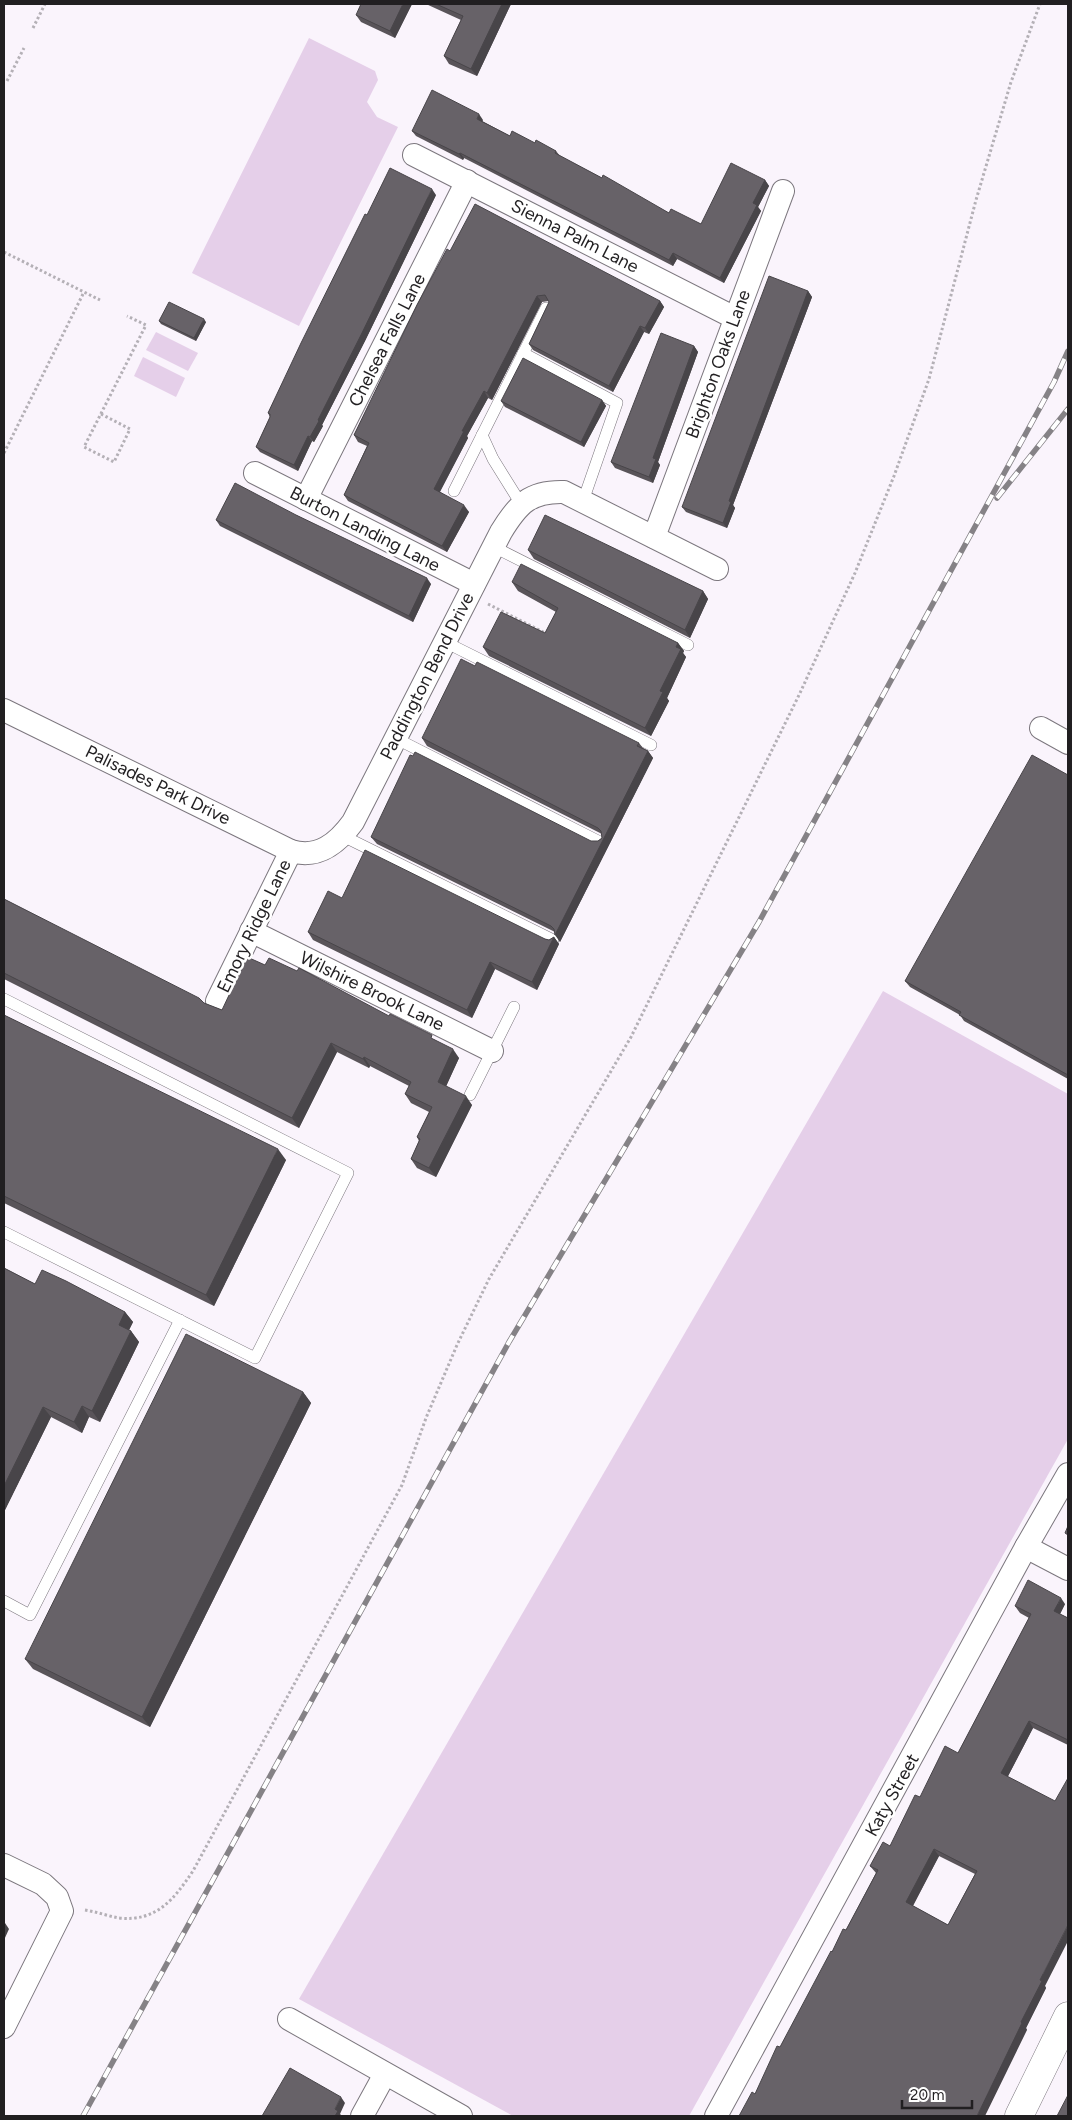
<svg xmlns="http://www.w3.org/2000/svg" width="1072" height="2120" font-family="Figtree,sans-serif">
<rect width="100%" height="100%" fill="#faf4fc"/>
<g fill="#e5cfe9">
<polygon points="309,38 375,71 378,80 367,102 377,117 398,127 299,326 192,273"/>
<polygon points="156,332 198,353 188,371 146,350"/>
<polygon points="143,357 185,378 176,397 134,376"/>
<polygon points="883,991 1068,1094 1068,1439 689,2116 513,2116 299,1999"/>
</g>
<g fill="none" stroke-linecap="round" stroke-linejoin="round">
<g stroke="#7c777e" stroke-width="12">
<g id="service">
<polyline points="523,353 617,403 583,501"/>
<polyline points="482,435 493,459 521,504"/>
<polyline points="454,491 546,308"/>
<polyline points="494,547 688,645"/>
<polyline points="445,642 651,745"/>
<polyline points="395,738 600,842"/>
<polyline points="343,836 553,940"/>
<polyline points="4,999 348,1173 255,1358 4,1232"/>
<polyline points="470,1095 514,1007"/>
<polyline points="4,1601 30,1615 180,1320"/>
</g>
</g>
<g stroke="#7c777e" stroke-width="24">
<g id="minor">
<polyline points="414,155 735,318"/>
<polyline points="255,473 474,584"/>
<polyline points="306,499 467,181"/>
<polyline points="654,537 783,191"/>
<path d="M4 710 291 851C318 859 337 844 353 822L501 532C518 504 530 491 564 492L717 569"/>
<polyline points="1041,728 1068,743"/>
<polyline points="251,931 492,1051"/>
<polyline points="217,1001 291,851"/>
<polyline points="1026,1547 1068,1569"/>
<polyline points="4,1865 43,1884 57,1897 62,1911 4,2027"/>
<polyline points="289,2019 461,2116"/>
<polyline points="362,2116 385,2074"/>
<polyline points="716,2116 1026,1547 1068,1474"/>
</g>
</g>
<g stroke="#7c777e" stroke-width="29">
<polyline id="tertiary" points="1019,2116 1068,2016"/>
</g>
<g stroke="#b4b0b6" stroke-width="3" stroke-dasharray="2.5 2.5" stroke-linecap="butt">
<polyline points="33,28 45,4"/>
<polyline points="7,81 24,48"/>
<polyline points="4,252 100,300"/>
<polyline points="101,414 130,429 114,462 84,447 146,325 127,316"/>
<polyline points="4,453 84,292"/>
<polyline points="488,604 547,634"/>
<path d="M85 1910C97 1912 108 1916 119 1918 157 1922 174 1899 193 1871L402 1485 426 1418 457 1345 489 1279 631 1037 800 693 855 573 894 476 929 379 976 200 1011 82 1040 4"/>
</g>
<use href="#service" stroke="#fff" stroke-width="11"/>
<use href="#minor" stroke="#fff" stroke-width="22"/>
<use href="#tertiary" stroke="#fff" stroke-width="28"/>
<g stroke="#858286" stroke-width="5.5">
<g id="rail">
<polyline points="997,498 1068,409"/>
<polyline points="83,2116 509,1342 759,922 1054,382 1068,351"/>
</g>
</g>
<use href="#rail" stroke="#fff" stroke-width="4" stroke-dasharray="11" stroke-linecap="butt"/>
</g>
<g fill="#595459" fill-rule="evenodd">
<polygon points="412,4 395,38 361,22 356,15"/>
<polygon points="426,4 511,4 477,76 449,64 444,56 461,20"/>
<polygon points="483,120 482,121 510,136 535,143 556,151 560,156 669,213 701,224 765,180 769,186 758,207 761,211 724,283 677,259 673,266 464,158 463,160 416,136 412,131"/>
<polygon points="436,195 365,341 322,425 323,426 314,442 312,441 298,471 260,452 256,447 270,417 268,413 367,215"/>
<polygon points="450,251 660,301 664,307 649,334 644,332 613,392 533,350 529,344 549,302 549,301 542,302 492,400 488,398 467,436 468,438 440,492 469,512 447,552 348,501 344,495 367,446 358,442 354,435"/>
<polygon points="808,291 812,297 733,505 735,508 727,528 686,512 682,507"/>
<polygon points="159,321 206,322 196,341 161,324"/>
<polygon points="694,346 698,352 658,462 660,465 653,483 615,468 611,462"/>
<polygon points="602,400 606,406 584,447 505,407 501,401"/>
<polygon points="296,515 431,584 413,622 220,526 216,520"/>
<polygon points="528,550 703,591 708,599 690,638 534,559"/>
<polygon points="512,582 678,643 684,651 683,653 686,657 667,698 669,701 651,736 489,656 483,647 545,633 556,612 518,591"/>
<polygon points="422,738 639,743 643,748 648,751 653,758 560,942 555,932 377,844 371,837 591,841 598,841 602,838 602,834 427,746"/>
<polygon points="1068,775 1068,1079 964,1021 960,1015 910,987 905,981"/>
<polygon points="342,898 545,939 549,940 554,937 559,944 537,990 495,969 472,1018 313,940 308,932"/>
<polygon points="4,899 204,1003 222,1010 265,965 435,1040 459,1058 446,1086 472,1105 436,1177 417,1168 411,1159 419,1141 417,1137 429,1112 411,1103 405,1094 409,1086 370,1066 369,1068 337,1052 299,1128 4,979"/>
<polygon points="4,1015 286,1160 214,1306 4,1203"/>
<polygon points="4,1268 35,1284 125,1312 133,1322 129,1330 131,1331 139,1342 100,1422 89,1417 82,1433 51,1417 4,1512"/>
<polygon points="303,1392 311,1403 150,1727 33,1669 25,1659"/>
<path d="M1065 1604 1060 1614 1068 1618V1745L1033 1728 1008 1776 1045 1986 1046 1988 1026 2028 1027 2030 755 2094 832 1952 846 1930 876 1873 870 1866 890 1846 920 1797 958 1753 1029 1618 1020 1613 1015 1606ZM939 1856 975 1874 948 1925 913 1906Z"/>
</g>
<g fill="#484549">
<polygon points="403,4 412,4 395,38 390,31"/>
<polygon points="502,4 511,4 477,76 471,69"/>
<polygon points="479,114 483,120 481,124 477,119"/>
<polygon points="460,153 464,158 463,160 459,154"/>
<polygon points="765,180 769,186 758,207 761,211 724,283 720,278 753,203"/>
<polygon points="432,189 436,195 365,341 322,425 323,426 314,442 310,437 318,420"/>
<polygon points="673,253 677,259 673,266 669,260"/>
<polygon points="808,291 812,297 733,505 735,508 727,528 723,523 729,501"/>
<polygon points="537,296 542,302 492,400 487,393"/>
<polygon points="660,301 664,307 649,334 645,328"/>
<polygon points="204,319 206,322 196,341 194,338"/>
<polygon points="640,326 644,332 613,392 609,386"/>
<polygon points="694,346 698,352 658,462 660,465 653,483 649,477 653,458"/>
<polygon points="484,391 488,398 467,436 468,438 438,495 434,489 462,431"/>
<polygon points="602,400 606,406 584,447 581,442"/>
<polygon points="308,436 312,441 298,471 294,465"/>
<polygon points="464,505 469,512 447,552 442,546"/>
<polygon points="427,578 431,584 413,622 409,616"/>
<polygon points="703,591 708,599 690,638 685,630"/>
<polygon points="678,643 684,651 683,653 686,657 667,698 669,701 651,736 645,728"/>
<polygon points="648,751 653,758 560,942 555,935"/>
<polygon points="554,937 559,944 537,990 532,982"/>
<polygon points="490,962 495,969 472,1018 467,1010"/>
<polygon points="331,1043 337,1052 299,1128 292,1118"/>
<polygon points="453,1049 459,1058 444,1091 438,1082"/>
<polygon points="364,1057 370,1066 369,1068 363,1059"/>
<polygon points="466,1096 472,1105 436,1177 429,1168"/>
<polygon points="278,1149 286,1160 214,1306 206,1295"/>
<polygon points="125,1312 133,1322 126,1336 119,1325"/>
<polygon points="131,1331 139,1342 100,1422 92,1411"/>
<polygon points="303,1392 311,1403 150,1727 142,1717"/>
<polygon points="82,1406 89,1417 82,1433 74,1422"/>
<polygon points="43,1407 51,1417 4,1512 4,1486"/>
<polygon points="1061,1598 1065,1604 1058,1618 1054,1611"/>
<polygon points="1029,1721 1033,1728 1006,1780 1001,1773"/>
<polygon points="934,1849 939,1856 911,1909 906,1902"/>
<polygon points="5,1923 9,1929 4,1940 4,1924"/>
<polygon points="1068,1925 1068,1941 1045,1986 1046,1988 1026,2028 1027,2030 985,2116 977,2116 1040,1980"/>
<polygon points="341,2097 345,2103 340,2114 342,2116 335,2116 335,2109"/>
</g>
<g fill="#676268" stroke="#484549" fill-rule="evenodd">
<polygon points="361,4 403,4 390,31 356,15"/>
<polygon points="436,4 502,4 471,69 444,56 463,16"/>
<polygon points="432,90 479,114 477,119 510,136 512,131 535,143 536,140 556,151 555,153 602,178 603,175 669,213 671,209 701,224 731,163 765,180 753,203 757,205 720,278 673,253 669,260 460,153 459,154 412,131"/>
<polygon points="390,168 432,189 361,335 318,420 319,421 310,437 308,436 294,465 256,447 270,417 270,414 268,413 301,343 365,214 367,215"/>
<polygon points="475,204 660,301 645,328 640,326 609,386 529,344 549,302 545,295 537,296 487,393 484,391 462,431 464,431 434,489 464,505 442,546 344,495 369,443 354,435 417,305 447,249 450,251"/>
<polygon points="769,276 808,291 729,501 731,502 723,523 682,507"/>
<polygon points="169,302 204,319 194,338 159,321"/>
<polygon points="661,333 694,346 653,458 656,459 649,477 611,462"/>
<polygon points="523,358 602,400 581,442 501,401"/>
<polygon points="235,483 296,515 427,578 409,616 216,520"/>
<polygon points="545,515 703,591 685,630 528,550"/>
<polygon points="521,564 678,643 676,647 681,649 660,691 663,692 645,728 483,647 501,612 545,633 558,608 512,582"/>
<polygon points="461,659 475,666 477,662 639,743 637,746 648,751 555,935 554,929 551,926 371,837 410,755 413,756 415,752 591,841 598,841 602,838 601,831 598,828 422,738"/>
<polygon points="1032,755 1068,775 1068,1075 959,1015 961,1012 905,981"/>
<polygon points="365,850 545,939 549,940 554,937 532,982 490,962 467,1010 308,932 328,891 342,898"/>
<polygon points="4,899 199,998 204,1003 222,1010 247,957 265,965 269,958 297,971 299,968 389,1016 390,1014 432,1035 431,1038 453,1049 438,1082 466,1096 429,1168 411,1159 420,1139 417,1137 432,1107 405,1094 411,1082 364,1057 363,1059 331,1043 292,1118 4,973"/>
<polygon points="4,1015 278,1149 206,1295 4,1196"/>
<polygon points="4,1268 35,1284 42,1270 66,1281 125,1312 119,1325 131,1331 92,1411 82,1406 74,1422 43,1407 4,1486"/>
<polygon points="186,1334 303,1392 142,1717 25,1659"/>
<polygon points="1068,1526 1068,1535 1065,1533"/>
<path d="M1028 1580 1061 1598 1054 1611 1068 1618V1740L1029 1721 1001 1773 1055 1801 1068 1778V1925L1040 1980 1042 1981 1021 2022 1022 2023 977 2116H739L752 2092 755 2094 777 2046 780 2047 831 1951 832 1952 843 1929 846 1930 878 1870 870 1866 883 1842 890 1846 915 1795 920 1797 945 1746 958 1753 1031 1614 1015 1606ZM934 1849 977 1871 948 1925 906 1902Z"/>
<polygon points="290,2068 341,2097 335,2109 338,2111 335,2116 262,2116"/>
<polygon points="1068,2095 1068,2116 1057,2116"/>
</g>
<g text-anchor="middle" stroke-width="5" stroke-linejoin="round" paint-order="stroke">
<g font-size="18" fill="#211f21" stroke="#fff">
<text transform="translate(575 236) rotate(27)" y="6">Sienna Palm Lane</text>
<text transform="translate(387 340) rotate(-63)" y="6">Chelsea Falls Lane</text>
<text transform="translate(718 364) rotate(-70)" y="6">Brighton Oaks Lane</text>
<text transform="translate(365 529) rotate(27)" y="6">Burton Landing Lane</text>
<text transform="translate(427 676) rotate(-63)" y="6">Paddington Bend Drive</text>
<text transform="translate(158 785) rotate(26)" y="6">Palisades Park Drive</text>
<text transform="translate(254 926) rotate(-64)" y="6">Emory Ridge Lane</text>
<text transform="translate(372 991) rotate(26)" y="6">Wilshire Brook Lane</text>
<text transform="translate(892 1795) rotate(-61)" y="6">Katy Street</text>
</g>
</g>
<rect width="1072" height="2120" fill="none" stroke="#211f21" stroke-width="10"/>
<path d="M902 2100v8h70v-8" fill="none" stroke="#211f21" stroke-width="2.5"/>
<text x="910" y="2100" font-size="15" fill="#211f21" stroke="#ffffff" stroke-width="4" paint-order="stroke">20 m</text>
</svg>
